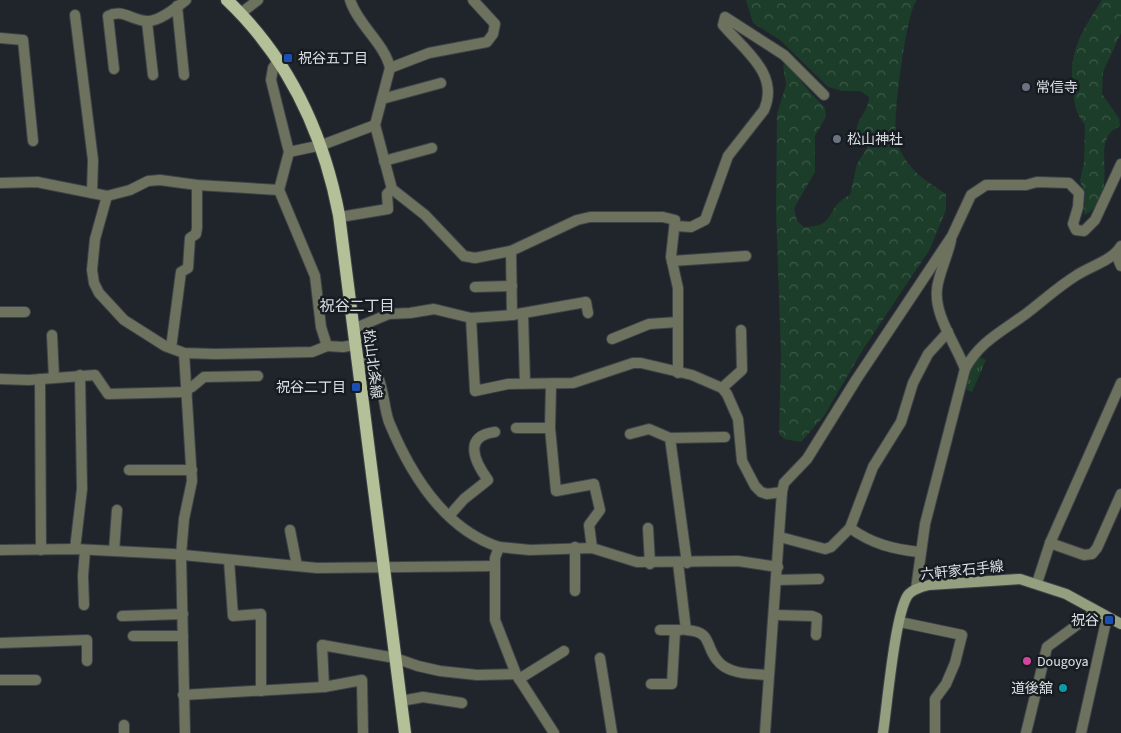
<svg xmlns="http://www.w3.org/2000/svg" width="1121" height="733" font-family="'Source Sans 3','Noto Sans JP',sans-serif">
<defs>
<pattern id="grass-tufts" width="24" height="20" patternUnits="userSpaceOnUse" patternTransform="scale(1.25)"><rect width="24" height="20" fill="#1c3d29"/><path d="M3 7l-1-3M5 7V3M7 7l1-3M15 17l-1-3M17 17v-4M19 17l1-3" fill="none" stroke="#3c5948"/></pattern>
<pattern id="forest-crowns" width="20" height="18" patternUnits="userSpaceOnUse" patternTransform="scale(1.25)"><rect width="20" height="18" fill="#1c3d29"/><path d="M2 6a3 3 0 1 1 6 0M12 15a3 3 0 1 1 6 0" fill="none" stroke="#3c5948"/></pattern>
</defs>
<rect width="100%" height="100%" fill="#20252b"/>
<path fill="url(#grass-tufts)" d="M977 356 986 360 972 392 965 389C966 377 970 366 977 356Z"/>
<g fill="url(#forest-crowns)">
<path d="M746 0H917C906 11 891 129 897 143 907 169 923 179 946 194V210L930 249 862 351 824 416 801 442 784 439 779 434 781 355 776 211 777 114 786 85 783 65 788 64 808 90 825 108 826 117 815 136V172L794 208 797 221 804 227C838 227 824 207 850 195L857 164 867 148 865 141 856 131C858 117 869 110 869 97L860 91H842L828 87 780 40 753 23Z"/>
<path d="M1102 0H1121V33L1103 72 1102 94 1119 118 1120 126C1117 128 1112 130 1110 133 1096 151 1114 180 1096 205 1092 210 1090 213 1084 215L1085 195 1080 181 1084 162 1085 125C1075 112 1075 106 1073 89 1068 51 1082 31 1102 0Z"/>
</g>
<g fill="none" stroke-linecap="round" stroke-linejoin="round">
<g stroke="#3e4349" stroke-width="12">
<g id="street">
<path d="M350 0C358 25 385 44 390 68L375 125 392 189 425 215 464 256 475 258 511 251 577 220 590 217H663L675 220 671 257 678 288V373"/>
<polyline points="177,6 184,75"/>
<polyline points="241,13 258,0"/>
<polyline points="75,15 93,160 92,193"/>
<polyline points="147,22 153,75"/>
<polyline points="0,38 23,40 33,141"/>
<polyline points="279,59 273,68 271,80 289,152 279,190 315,276 321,327 327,346 343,347 354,345"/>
<polyline points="390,68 429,53 487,42 493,34 495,24 473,0"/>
<path d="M114 69 108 16C122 8 133 21 147 21 159 22 177 7 186 0"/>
<polyline points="382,99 441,83"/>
<polyline points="289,152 322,145 375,125"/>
<polyline points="384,161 432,148"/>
<polyline points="0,183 37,182 107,196 130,190 148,181 160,180 197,185 279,190"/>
<polyline points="107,196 95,239 92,270 94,283 99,293 124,320 165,346 184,353 215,354 312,352 327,346"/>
<polyline points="340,217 388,209 387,194 392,189"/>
<path d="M675 226 691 227 705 220 728 156 764 110C780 74 744 50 723 25L725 17 784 55 824 95"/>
<polyline points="511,251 512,315 586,302 588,313"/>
<polyline points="1116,254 1121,266"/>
<polyline points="672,261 746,256"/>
<polyline points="475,287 512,286"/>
<polyline points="0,312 25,312"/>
<polyline points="523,315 525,383"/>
<polyline points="471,318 475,391 508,384 573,383 633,363 641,363 692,375 722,388 727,394 738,419 742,461 755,486 761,492 767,494 782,492"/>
<polyline points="353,329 389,314 410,313 434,309 471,318 512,315"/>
<polyline points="52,335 54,378"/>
<polyline points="612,339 649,324 678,322"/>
<polyline points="171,348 181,272 188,268 190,238 196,234 197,228 197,185"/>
<polyline points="184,353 192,481 184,519 181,555 185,733"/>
<path d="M356 357C362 362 375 370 378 377 384 391 384 408 389 422 410 473 444 529 499 547L495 558V620L516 674"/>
<path d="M965 369C980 341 1003 331 1027 313 1044 300 1059 286 1077 275 1091 266 1113 260 1121 246"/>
<polyline points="0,379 29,380 95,375 108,394 187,392"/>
<polyline points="40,379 41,550"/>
<polyline points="551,385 550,428 556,491 594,484 600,510 589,525 592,548"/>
<polyline points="187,388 192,387 204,377 258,376"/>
<polyline points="722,388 742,370 741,330"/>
<polyline points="516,428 550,428"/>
<polyline points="630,434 649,429 670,438"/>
<polyline points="129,470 192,470"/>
<path d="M449 516 464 499 488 480C474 461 463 436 495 432"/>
<polyline points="648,528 650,564"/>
<path d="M850 528C872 544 893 549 919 552"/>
<polyline points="290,530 297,566"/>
<polyline points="780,537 825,549 831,547 850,528 873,467 901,422 913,383 928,354 948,332"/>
<polyline points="1050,543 1084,555 1092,554 1097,548 1121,494"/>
<polyline points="499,547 530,550 592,548 637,562 738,561 778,567"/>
<polyline points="75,549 82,489 80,375"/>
<polyline points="0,550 75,549 173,554 317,568 495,566"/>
<polyline points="114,551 117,510"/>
<polyline points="229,560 233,616 261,614 261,691"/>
<path d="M678 563 686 630C713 632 704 644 717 660 728 675 753 674 769 675"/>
<polyline points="687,563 670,438 725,437"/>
<polyline points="777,580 819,579"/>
<polyline points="1037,583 1050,543 1121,383"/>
<path d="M916 589 925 524 965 369C956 344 934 316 937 289 938 276 948 255 951 240"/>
<polyline points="575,591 575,547"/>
<polyline points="84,605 83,576 85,550"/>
<polyline points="775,615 812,616 817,618 816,635"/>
<polyline points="122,616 183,614"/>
<polyline points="900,622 962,635 955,663 946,684 935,699 935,733"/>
<polyline points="660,630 681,630"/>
<polyline points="133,636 183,636"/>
<polyline points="0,643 87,640 87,661"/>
<polyline points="600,658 612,733"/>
<polyline points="519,679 564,651"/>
<polyline points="0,680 36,680"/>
<polyline points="651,684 672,684 675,630"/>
<polyline points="324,687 322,645 395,658 418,666 440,671 477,675 516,674 554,733"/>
<polyline points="183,695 324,687 362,680 363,733"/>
<polyline points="401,701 423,697 462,703"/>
<polyline points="124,725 124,733"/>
<polyline points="765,733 782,492 784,483 807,459 856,380 952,236 971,195 986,185 1026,185 1037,182 1069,183 1079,193 1078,207 1073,224 1076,230 1084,231 1095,220 1121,164"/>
<polyline points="1026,733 1047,647 1096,611"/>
<polyline points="1081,733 1107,617"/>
</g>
</g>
<g stroke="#3e4349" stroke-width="12">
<path id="secondary" d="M883 733C887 707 895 613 908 595 913 589 921 587 929 585L1020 579 1066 594 1121 624"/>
</g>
<g stroke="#3e4349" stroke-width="14">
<path id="primary" d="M227 0C289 59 323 132 339 215L405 733"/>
</g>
<use href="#street" stroke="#6c725e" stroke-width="10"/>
<use href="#secondary" stroke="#949f7f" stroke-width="10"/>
<use href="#primary" stroke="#b4c198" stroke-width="12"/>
</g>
<g fill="#1a4fb4" stroke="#161c21" stroke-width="2">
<rect x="283" y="53" width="10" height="10" rx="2.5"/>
<rect x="351" y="382" width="10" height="10" rx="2.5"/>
<rect x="1104" y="615" width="10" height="10" rx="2.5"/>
</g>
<g fill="#6b7280" stroke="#161c21" stroke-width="2">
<circle cx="1026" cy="87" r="5"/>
<circle cx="837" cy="139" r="5"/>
</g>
<circle fill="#d1479c" stroke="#161c21" stroke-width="2" cx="1027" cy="661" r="5"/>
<circle fill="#0f9aa8" stroke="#161c21" stroke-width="2" cx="1063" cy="688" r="5"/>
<g text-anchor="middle" stroke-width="5" stroke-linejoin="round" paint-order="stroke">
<g font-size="14" fill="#dce0e4" stroke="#161c21" text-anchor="start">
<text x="298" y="63">祝谷五丁目</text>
<text x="1036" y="92">常信寺</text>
<text x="847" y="144">松山神社</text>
<text x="346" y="392" text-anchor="end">祝谷二丁目</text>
<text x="1099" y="625" text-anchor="end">祝谷</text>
<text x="1037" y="666">Dougoya</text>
<text x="1053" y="693" text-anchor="end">道後舘</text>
</g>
<g font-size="14" fill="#dce0e4" stroke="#161c21">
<text transform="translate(373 364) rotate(83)" y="5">松山北条線</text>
<text transform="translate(962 570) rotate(-6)" y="5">六軒家石手線</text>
</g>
<g font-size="15" fill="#dce0e4" stroke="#161c21">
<text x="357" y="311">祝谷二丁目</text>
</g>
</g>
</svg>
